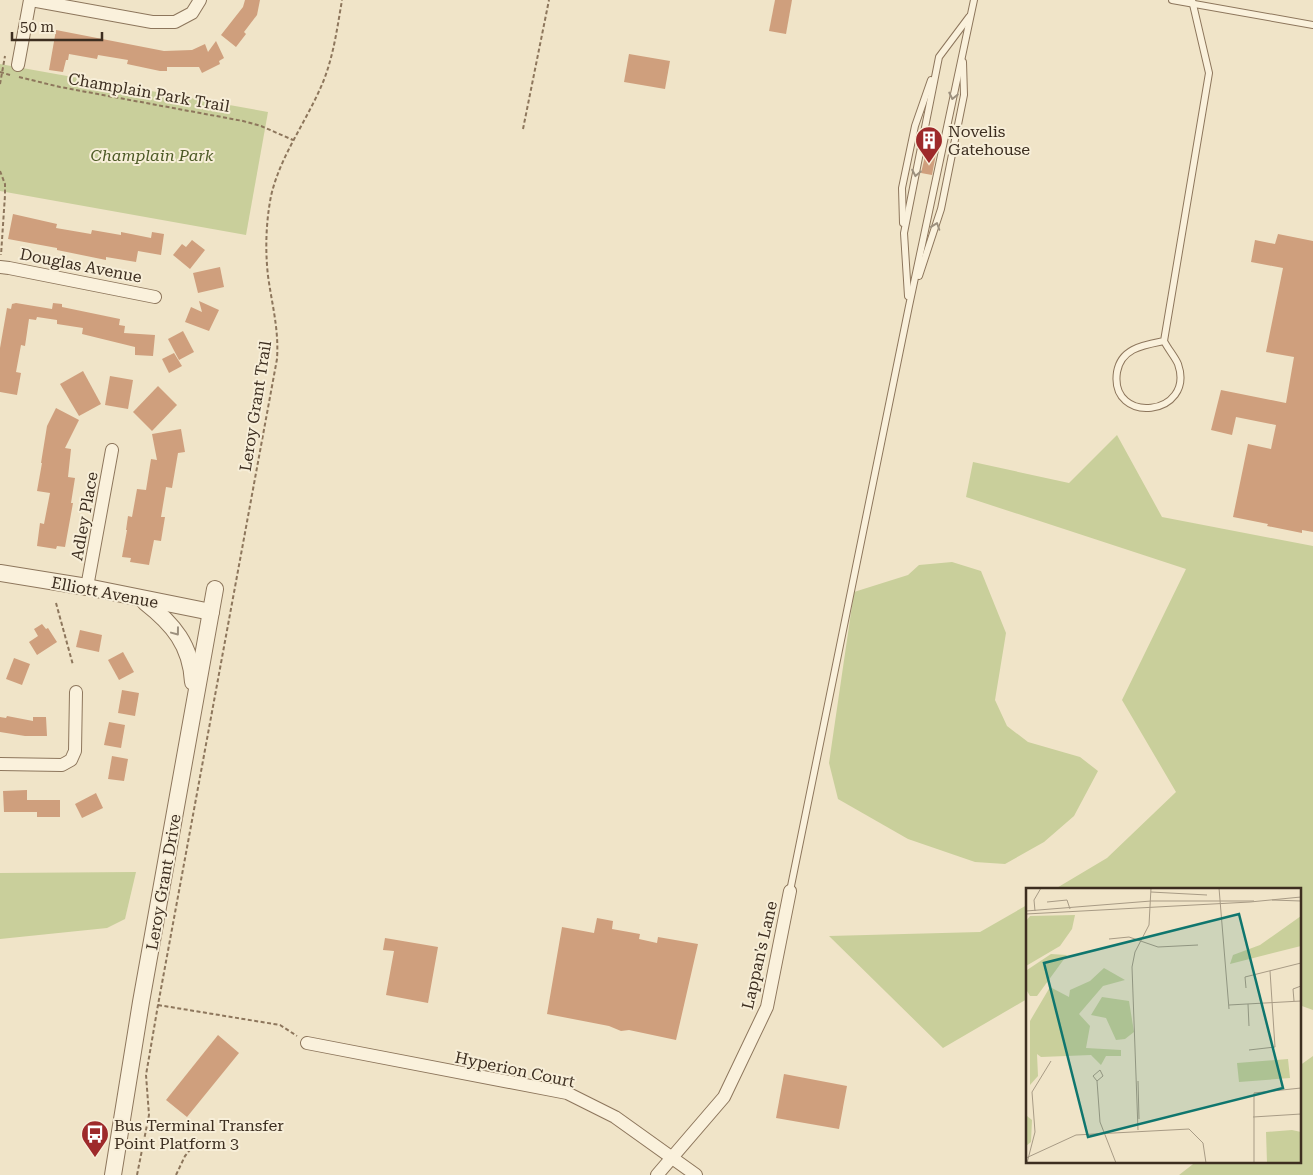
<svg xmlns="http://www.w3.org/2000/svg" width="1313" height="1175" font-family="'Roboto Serif',serif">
<rect width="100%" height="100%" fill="#f0e4c8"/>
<g fill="#c9cf9b">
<polygon points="0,64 268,112 246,235 0,191"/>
<polygon points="1117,435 1162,517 1313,546 1313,1010 1299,1005 1299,889 1055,889 1107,858 1176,792 1122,700 1186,569 966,497 973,462 1069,483"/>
<polygon points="952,562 981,571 1006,633 995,700 1007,726 1028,742 1080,757 1098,771 1074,816 1044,842 1005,864 975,862 908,839 838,799 829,763 854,592 908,575 919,565"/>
<polygon points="136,872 125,919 107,928 0,939 0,873"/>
<polygon points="1027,905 1027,999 943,1048 829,936 980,932"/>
<polygon points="1313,1056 1313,1175 1179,1175 1197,1161 1299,1161 1299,1066"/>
</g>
<g fill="#cf9f7d">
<polygon points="245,0 260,0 257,15 244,32 246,34 236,47 221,35 243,7"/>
<polygon points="775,0 792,0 786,34 769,31"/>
<polygon points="56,30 164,51 192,50 205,44 208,52 216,41 224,58 219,61 220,64 202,73 199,67 167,67 167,71 160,71 127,64 128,60 98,55 97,59 69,54 68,60 66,60 63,72 49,70"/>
<polygon points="629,54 670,61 665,89 624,82"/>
<polygon points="926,152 936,154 932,175 921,173"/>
<polygon points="13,214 57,224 56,228 91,234 92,230 121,235 121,232 151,238 152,232 164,234 161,255 138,251 136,262 106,257 106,260 57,250 57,248 8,239"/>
<polygon points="1278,234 1313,241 1313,532 1302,530 1302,533 1267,526 1268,524 1233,517 1248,444 1271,449 1276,425 1236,417 1232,435 1211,430 1221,390 1286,403 1294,357 1266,352 1283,268 1251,262 1255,240 1275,244"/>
<polygon points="192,240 205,250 190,269 173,255 182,244 186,247"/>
<polygon points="220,267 224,287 198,293 193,273"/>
<polygon points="199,301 219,310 209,331 185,322 191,307 202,312"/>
<polygon points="16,303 52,309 53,303 62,304 62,307 120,319 119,325 125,326 124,333 155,335 153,356 135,355 135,347 82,334 83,328 57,324 57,320 37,317 36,320 29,319 25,346 21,345 16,372 21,373 17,395 0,392 0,348 7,308 11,309 12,304"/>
<polygon points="183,331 194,352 179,360 168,339"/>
<polygon points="174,353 182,366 169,373 162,359"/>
<polygon points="83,371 101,404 79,416 60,384"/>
<polygon points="110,376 133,380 128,409 105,405"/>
<polygon points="158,386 177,405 152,431 133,412"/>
<polygon points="56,408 79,420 65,448 71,449 68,477 75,478 71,503 73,503 65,547 57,546 56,549 37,546 40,523 44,524 50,493 37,491 42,463 41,463 47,426"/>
<polygon points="181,429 185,452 178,453 172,488 166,487 161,517 165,517 161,541 154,540 149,565 130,562 131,558 122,557 127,530 126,530 128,516 132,517 137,489 146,490 151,459 157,460 152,434"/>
<polygon points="42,624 46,629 48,628 57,642 37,655 29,642 38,636 34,629"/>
<polygon points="80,630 102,635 99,652 76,647"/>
<polygon points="123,652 134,672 119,680 108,660"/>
<polygon points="14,658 30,664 22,685 6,679"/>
<polygon points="122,690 139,693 135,716 118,713"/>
<polygon points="7,716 33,721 33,717 46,717 47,736 25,736 0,732 0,717 6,718"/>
<polygon points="109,722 125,725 121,748 104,745"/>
<polygon points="112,756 128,759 124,781 108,779"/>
<polygon points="27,790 27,800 60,800 60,817 37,817 37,812 4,812 3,791"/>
<polygon points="96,793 103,808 82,818 75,804"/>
<polygon points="597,918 613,921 612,929 640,934 639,939 657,943 658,937 698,944 676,1040 629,1030 621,1031 609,1026 547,1014 562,927 594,933"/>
<polygon points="385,938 438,947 428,1003 386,995 394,951 383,950"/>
<polygon points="218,1035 239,1053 187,1117 166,1100"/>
<polygon points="784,1074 847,1086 839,1129 776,1118"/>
</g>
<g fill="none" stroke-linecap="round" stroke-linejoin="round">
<g stroke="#8d765c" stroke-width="8">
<g id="service">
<polyline points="1172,0 1313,25"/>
<polyline points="903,223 902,188 915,126 931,80"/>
<polyline points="919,276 941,209 964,95 963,62"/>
<polyline points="908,296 904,233 939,57 969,17"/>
<path d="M1164 341C1144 345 1121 348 1117 372 1109 426 1196 416 1178 364 1175 357 1168 349 1164 341L1209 73 1192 0"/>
<polyline points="790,891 909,306 974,0"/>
</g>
</g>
<g stroke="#8d765c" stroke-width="14">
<g id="minor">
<polyline points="31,0 152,22 175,22 192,13 200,0"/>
<polyline points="18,65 30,0"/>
<polyline points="0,267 9,268 155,297"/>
<polyline points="87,587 112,450"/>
<polyline points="0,764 62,765 71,760 75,751 76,692"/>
<polyline points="307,1043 567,1093 615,1117 696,1175"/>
<polyline points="657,1175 724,1097 767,1007 790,891"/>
</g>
</g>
<g stroke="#8d765c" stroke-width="18">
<g id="tertiary">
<polyline points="0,573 87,587 211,612"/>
<path d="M145 602C173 624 191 645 193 682"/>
<polyline points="113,1175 141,1002 215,589"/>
</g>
</g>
<g stroke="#8d765c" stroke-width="2" stroke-dasharray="4 2.5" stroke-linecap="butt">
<polyline points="0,72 10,75"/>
<polyline points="19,77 60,87 243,121 261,126 293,140"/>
<polyline points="0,84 5,56"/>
<polyline points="523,129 549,0"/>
<polyline points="0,171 5,184 5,195 1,255"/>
<polyline points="56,603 73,665"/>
<polyline points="158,1005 280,1025 297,1036"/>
<path d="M137 1175 149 1115 146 1075 158 1005 277 359C279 329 272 305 268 276 265 249 266 222 271 196 280 157 304 125 320 89 333 61 337 29 342 0"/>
<polyline points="176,1175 185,1156 198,1140"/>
</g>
<use href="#service" stroke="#faf1dc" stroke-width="6"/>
<use href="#minor" stroke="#faf1dc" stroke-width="12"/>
<use href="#tertiary" stroke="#faf1dc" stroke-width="16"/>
</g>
<defs><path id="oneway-chevron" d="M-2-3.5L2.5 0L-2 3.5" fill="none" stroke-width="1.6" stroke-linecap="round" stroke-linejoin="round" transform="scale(1.25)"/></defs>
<g stroke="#9c907e">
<use href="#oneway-chevron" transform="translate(953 96) rotate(102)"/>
<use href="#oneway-chevron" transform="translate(916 173) rotate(101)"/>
<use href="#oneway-chevron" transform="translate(936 226) rotate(-71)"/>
<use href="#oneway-chevron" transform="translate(176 632) rotate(53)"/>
</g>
<defs>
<g id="building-pin" transform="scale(1.4375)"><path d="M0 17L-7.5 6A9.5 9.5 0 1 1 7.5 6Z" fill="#9e2a2b" stroke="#f7eed8"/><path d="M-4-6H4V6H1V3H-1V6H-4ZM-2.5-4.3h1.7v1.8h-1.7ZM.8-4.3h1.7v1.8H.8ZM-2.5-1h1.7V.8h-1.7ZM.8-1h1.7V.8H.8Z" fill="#fff"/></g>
<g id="bus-pin" transform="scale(1.4375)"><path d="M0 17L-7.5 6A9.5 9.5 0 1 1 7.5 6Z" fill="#9e2a2b" stroke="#f7eed8"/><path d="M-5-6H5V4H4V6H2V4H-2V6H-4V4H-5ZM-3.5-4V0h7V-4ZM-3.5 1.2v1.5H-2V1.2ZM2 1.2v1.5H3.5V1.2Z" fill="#fff"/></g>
</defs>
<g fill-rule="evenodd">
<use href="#building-pin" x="929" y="140"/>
<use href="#bus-pin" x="95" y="1134"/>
</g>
<g text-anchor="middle" stroke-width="4" stroke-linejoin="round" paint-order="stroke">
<g font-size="16" fill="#3d2e20" stroke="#f7eed8">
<text transform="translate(149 92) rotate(10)" y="6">Champlain Park Trail</text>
<text transform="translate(81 265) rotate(11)" y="6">Douglas Avenue</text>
<text transform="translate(255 406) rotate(-81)" y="6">Leroy Grant Trail</text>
<text transform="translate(84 516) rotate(-80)" y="6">Adley Place</text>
<text transform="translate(105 592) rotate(11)" y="6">Elliott Avenue</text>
<text transform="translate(163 882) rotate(-80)" y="6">Leroy Grant Drive</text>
<text transform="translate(759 955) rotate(-77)" y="6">Lappan's Lane</text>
<text transform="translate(515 1069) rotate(12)" y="6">Hyperion Court</text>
</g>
<g font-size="16" fill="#3d2e20" stroke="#f7eed8" text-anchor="start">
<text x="948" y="137">Novelis<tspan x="948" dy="18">Gatehouse</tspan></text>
<text x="114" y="1131">Bus Terminal Transfer<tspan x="114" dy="18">Point Platform 3</tspan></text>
</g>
<g font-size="16" font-style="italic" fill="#4d5a26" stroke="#f7eed8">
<text x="152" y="161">Champlain Park</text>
</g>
</g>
<g transform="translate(1026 888)">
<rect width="275" height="275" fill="#f0e4c8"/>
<path d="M49 27 46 41 34 58 0 78V33L4 28ZM275 28V58L204 76 207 67 234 57ZM25 66 41 67 11 108H4L1 103V82ZM78 80 99 92 77 98 53 126 64 138 60 160 95 162V168H80L75 177 65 167 15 169 11 166 12 188 4 197V133L24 99 43 109 44 102 64 93ZM76 109 103 113 108 144 99 151 90 152 80 130 65 127ZM262 171 264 190 213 194 211 175ZM1 228 6 232 5 254 0 258ZM266 242 275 244V275H241L240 244Z" fill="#c9cf9b"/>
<path fill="none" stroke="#a89b85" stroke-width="1" d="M193 0 203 121M125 4 181 7M246 12 275 13M21 14 41 12 44 21M0 23 125 13H228M9 23 8 12 15 0M0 26 224 14 275 9M83 51 103 49 132 59 172 57M220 100 219 89 275 75M268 113 267 101 275 98M222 116 223 138M203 117 275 113M223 162 249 159 244 83M71 193 77 188 74 182 67 188 71 193 74 234 90 275M112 193 113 231M227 229 275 226M112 242 106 79 109 64 123 37 125 0M0 270 50 247 163 241 177 255 180 275M1 275 9 244 6 204 25 173M228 275V205L275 200"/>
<path fill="#0f766e" fill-opacity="0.15" stroke="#0f766e" stroke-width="2.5" d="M213 26 257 200 62 249 18 75Z"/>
<rect width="275" height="275" fill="none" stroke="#3d2e20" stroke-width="2.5"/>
</g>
<path d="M12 32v8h90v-8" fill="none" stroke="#3d2e20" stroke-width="2.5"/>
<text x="20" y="32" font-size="15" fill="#3d2e20" stroke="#f7eed8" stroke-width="4" paint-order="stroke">50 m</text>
</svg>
